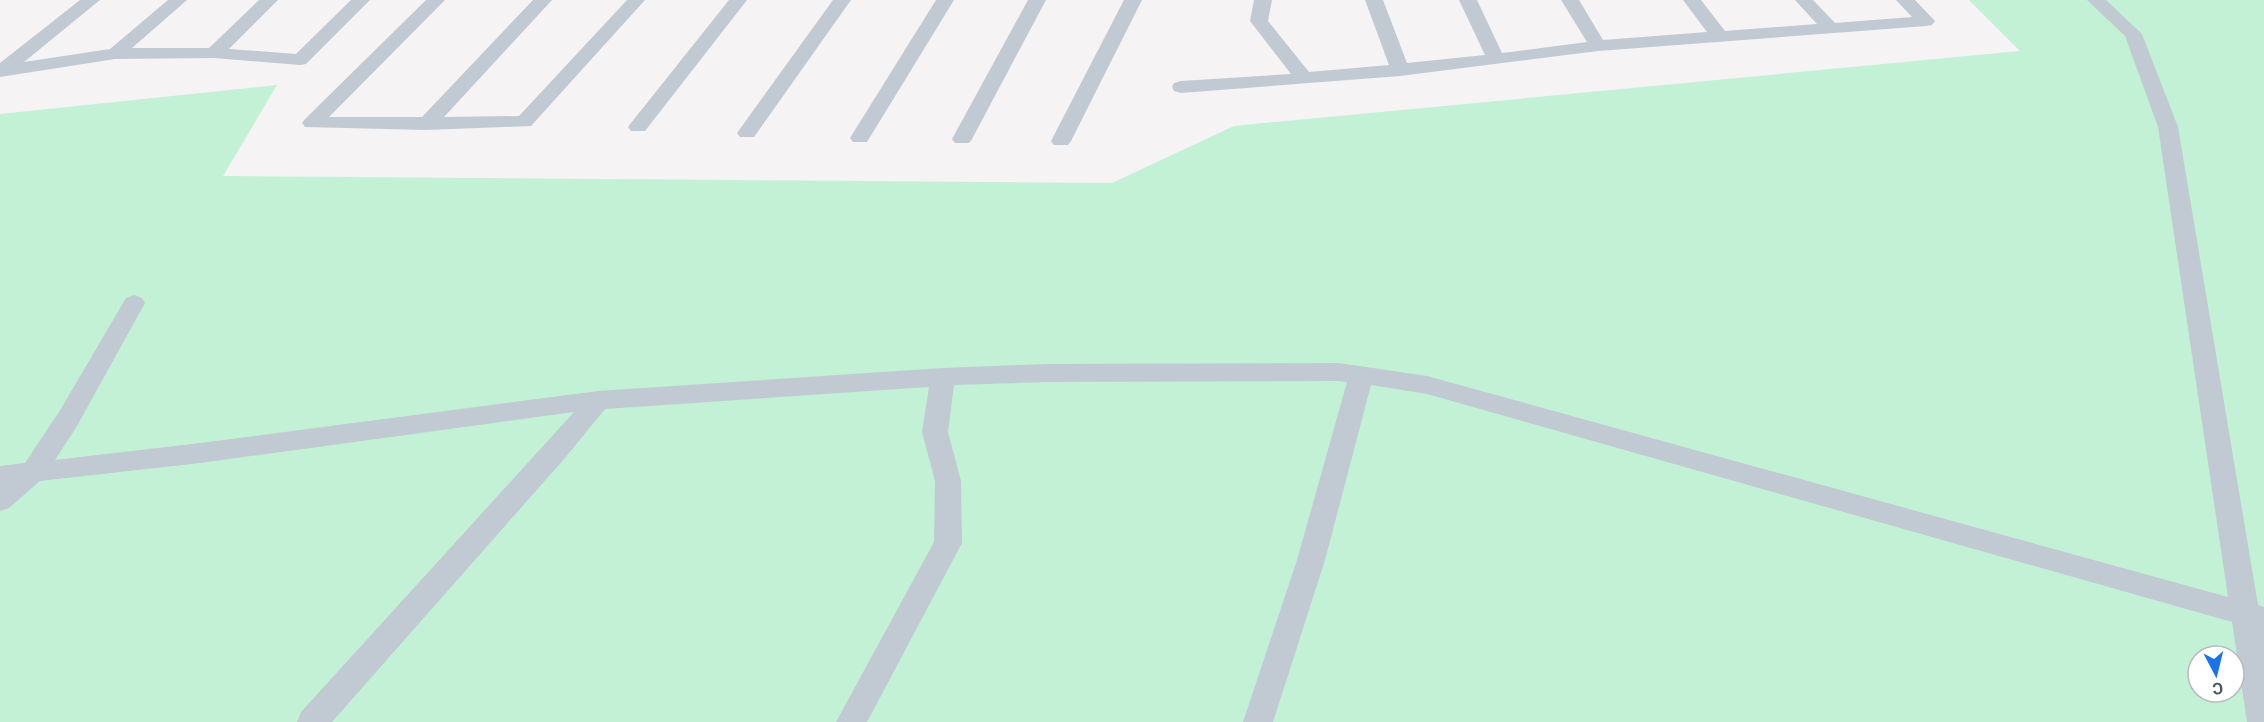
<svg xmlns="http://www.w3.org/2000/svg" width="2264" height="722" font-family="Roboto,sans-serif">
<rect width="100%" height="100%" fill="#f5f3f3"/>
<path fill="#c3f1d5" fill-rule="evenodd" d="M1969 0H2264V722H0V114L277 85 223 176 1112 183 1234 126 2020 51ZM2198 656H2234V692H2198Z"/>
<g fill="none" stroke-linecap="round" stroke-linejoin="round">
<g fill="#c1cad2" fill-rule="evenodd">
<polygon points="80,0 100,0 24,62 110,49 168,0 187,0 132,48 209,48 259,0 278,0 229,49 296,54 351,0 370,0 306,64 300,65 214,58 115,59 0,77 0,63"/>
<polygon points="426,0 445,0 329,117 422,117 533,0 552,0 444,117 519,116 627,0 645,0 531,126 426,130 305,127 302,123 305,119"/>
<polygon points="729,0 747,0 645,131 631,131 628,127 631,123"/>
<polygon points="833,0 851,0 754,137 740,137 737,133"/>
<polygon points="936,0 954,0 867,142 853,142 850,138"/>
<polygon points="1028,0 1046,0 972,139 969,143 955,143 952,139"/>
<polygon points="1124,0 1142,0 1071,141 1068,145 1054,145 1051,141"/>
<polygon points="1254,0 1272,0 1268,21 1309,72 1389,65 1365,0 1383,0 1407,63 1485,55 1459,0 1477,0 1502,53 1587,42 1561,0 1579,0 1603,40 1707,32 1683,0 1701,0 1725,31 1817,24 1795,0 1813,0 1835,23 1912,17 1896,0 1915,0 1935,21 1932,25 1926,26 1598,51 1400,76 1181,93 1174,91 1172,87 1174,83 1181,81 1291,74 1250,21"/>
<polygon points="2087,0 2106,0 2142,34 2178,127 2258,605 2264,607 2264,722 2247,722 2232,622 1427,394 1371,385 1325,560 1273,722 1243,722 1297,560 1347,382 1339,381 1047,382 954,385 948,432 961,481 962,543 867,722 836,722 934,542 935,481 922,432 929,387 605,409 565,458 332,722 297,722 301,712 574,412 200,463 40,481 9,508 0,511 0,466 25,463 59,412 126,298 134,295 142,298 145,303 77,426 55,460 200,443 598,391 943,368 1047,364 1339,363 1427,376 2228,597 2158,127 2125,36"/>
</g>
</g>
<g transform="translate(2216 674) rotate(173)"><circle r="28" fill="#ffffff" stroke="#b7bbc0" stroke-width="1.5"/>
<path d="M0-4.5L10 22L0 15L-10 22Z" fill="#1a73e8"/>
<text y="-9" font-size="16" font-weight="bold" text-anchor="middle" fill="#4a5661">С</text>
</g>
</svg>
